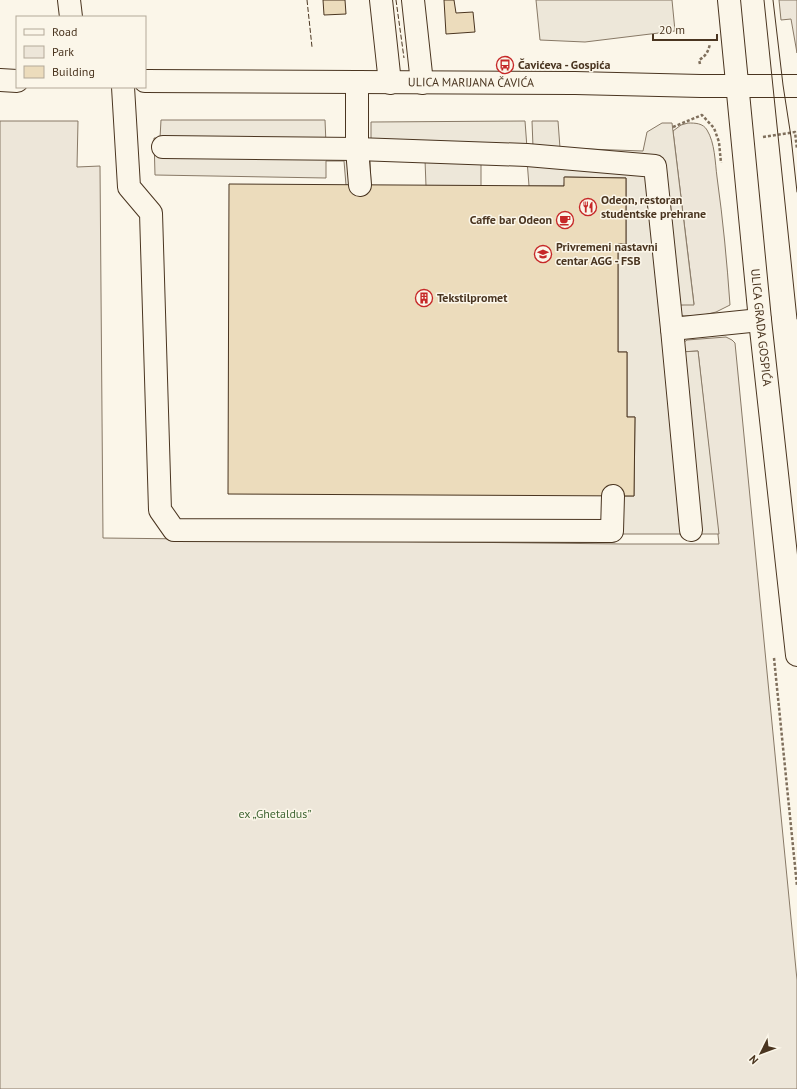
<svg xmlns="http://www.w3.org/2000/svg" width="797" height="1089" font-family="'PT Sans',sans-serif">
<rect width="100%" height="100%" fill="#fbf6e9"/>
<g fill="#ede6d9" stroke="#887966">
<polygon points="779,0 797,0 797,53 791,19 781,20"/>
<polygon points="0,121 78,121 77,167 100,166 103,538 623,544 719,544 698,351 680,352 683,343 687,340 726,337 732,340 735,343 797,980 797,1089 0,1089"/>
<path d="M688 123C695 123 703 123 707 130 715 143 715 162 717 177 723 220 727 262 730 305L716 312 704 315 684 316 679 314 675 305 694 304 673 131 681 125Z"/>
</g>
<g fill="#ede7d9" stroke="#887966">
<polygon points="536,0 672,0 675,31 585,42 540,40"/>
<polygon points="161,120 325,120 326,144 371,144 371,122 525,121 527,148 533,147 532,121 558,121 560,148 643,151 647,132 662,123 672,123 694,305 675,305 680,352 698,351 719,534 619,534 623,496 634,496 635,417 627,417 627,352 618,352 618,244 626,244 626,178 565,177 564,186 529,186 527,160 481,161 481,186 426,186 425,160 370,160 371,185 346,185 344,161 326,161 326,178 155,175 154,138 160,138"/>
</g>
<g fill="#ecdcbc" stroke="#4a3520">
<polygon points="323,0 345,0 346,14 324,15"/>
<polygon points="444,0 454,0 456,13 473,12 475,32 446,34"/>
<polygon points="564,177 626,178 626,244 618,244 618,352 627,352 627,417 635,417 634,496 228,494 229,184 564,186"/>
</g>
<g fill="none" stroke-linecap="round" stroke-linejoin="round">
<g stroke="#4a3520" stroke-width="24">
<g id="minor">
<polyline points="69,0 71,17"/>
<polyline points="381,0 390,83"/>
<polyline points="413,0 422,83"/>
<path id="s1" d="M729 0 760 320 797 655"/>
<polyline points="0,80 17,81"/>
<path id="s2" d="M145 81 575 83 701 86H797"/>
<polyline points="357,83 357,149 360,185"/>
<polyline points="123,87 129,187 151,213 160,510 174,530 612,531 613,496"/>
<polyline points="163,147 357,149 527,155 655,166 672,329 691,530"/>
<polyline points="672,329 760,320"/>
</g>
</g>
<g stroke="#7f6f5c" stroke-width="2.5" stroke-dasharray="3 2" stroke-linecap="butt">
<path d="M700 64 699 60C706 56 708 52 710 44"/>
<polyline points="673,127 702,115 714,128 719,142 721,163"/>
<polyline points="763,137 795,132 797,149"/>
<polyline points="774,658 797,886"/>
</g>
<use href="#minor" stroke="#fbf6e9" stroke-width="22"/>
<g stroke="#4a3520" stroke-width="1">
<polyline points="764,0 797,319"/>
<polyline points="773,0 783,85 791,137 797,192"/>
</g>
<g stroke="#4a3520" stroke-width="1" stroke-dasharray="5 2" stroke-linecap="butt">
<polyline points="307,0 312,47"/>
<polyline points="396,0 404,58"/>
</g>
</g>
<defs>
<g id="bus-ring" transform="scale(0.9)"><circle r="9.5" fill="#fbf6e9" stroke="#c62828" stroke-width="1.5"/><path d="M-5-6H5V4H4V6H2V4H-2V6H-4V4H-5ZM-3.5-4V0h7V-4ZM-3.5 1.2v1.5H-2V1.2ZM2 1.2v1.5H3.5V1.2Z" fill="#c62828"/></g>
<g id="restaurant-ring" transform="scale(0.9)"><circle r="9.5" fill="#fbf6e9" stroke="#c62828" stroke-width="1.5"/><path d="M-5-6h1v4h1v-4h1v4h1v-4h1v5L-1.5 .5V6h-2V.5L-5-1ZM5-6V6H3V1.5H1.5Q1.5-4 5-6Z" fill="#c62828"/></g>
<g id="cafe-ring" transform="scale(0.9)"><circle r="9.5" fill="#fbf6e9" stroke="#c62828" stroke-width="1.5"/><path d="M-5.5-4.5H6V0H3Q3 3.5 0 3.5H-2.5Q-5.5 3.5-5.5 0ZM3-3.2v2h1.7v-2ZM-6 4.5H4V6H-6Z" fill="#c62828"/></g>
<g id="university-ring" transform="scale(0.9)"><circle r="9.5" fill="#fbf6e9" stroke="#c62828" stroke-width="1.5"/><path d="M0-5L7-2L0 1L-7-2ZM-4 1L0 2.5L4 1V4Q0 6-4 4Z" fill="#c62828"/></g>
<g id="building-ring" transform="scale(0.9)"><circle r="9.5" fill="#fbf6e9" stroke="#c62828" stroke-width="1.5"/><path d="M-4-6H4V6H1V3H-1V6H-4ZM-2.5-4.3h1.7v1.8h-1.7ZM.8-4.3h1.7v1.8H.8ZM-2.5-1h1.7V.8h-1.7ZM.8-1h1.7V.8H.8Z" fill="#c62828"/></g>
</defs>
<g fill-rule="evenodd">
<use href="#bus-ring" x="505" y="65"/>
<use href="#restaurant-ring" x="588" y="207"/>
<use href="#cafe-ring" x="565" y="220"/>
<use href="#university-ring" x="543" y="254"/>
<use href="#building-ring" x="424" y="298"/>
</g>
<g text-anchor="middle" stroke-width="3" stroke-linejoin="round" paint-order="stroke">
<g font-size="12" font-weight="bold" fill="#4a3520" stroke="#fbf6e9" text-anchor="start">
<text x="518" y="69">Čavićeva - Gospića</text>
<text x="601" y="204">Odeon, restoran<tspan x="601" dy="14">studentske prehrane</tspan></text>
<text x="552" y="224" text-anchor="end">Caffe bar Odeon</text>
<text x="556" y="251">Privremeni nastavni<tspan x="556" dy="14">centar AGG - FSB</tspan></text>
<text x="437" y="302">Tekstilpromet</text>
</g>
<g font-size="12" fill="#4a3520" stroke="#fbf6e9">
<text dy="4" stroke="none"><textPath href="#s2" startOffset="326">ULICA MARIJANA ČAVIĆA</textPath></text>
<text dy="4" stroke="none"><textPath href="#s1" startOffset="329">ULICA GRADA GOSPIĆA</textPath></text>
</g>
<g font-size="12" fill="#436837" stroke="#fbf6e9">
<text x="275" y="818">ex „Ghetaldus”</text>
</g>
</g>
<rect x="16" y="16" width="130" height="72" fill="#fbf6e9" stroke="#b4a999"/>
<rect x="24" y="29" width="20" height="6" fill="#fbf6e9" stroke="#b4a999"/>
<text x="52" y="36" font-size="12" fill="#4a3520">Road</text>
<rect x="24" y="46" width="20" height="12" fill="#ede6d9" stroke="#b4a999"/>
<text x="52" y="56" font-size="12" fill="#4a3520">Park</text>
<rect x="24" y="66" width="20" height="12" fill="#ecdcbc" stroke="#b4a999"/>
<text x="52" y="76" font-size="12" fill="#4a3520">Building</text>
<g transform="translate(761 1053) rotate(228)" stroke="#fbf6e9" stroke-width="3" paint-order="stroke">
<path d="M0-3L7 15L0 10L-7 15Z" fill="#4a3520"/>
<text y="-6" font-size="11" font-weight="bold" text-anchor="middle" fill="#4a3520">N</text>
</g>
<path d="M653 34v6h64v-6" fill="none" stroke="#4a3520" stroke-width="2"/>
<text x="659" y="34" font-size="12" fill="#4a3520" stroke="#fbf6e9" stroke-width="3" paint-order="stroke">20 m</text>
</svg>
